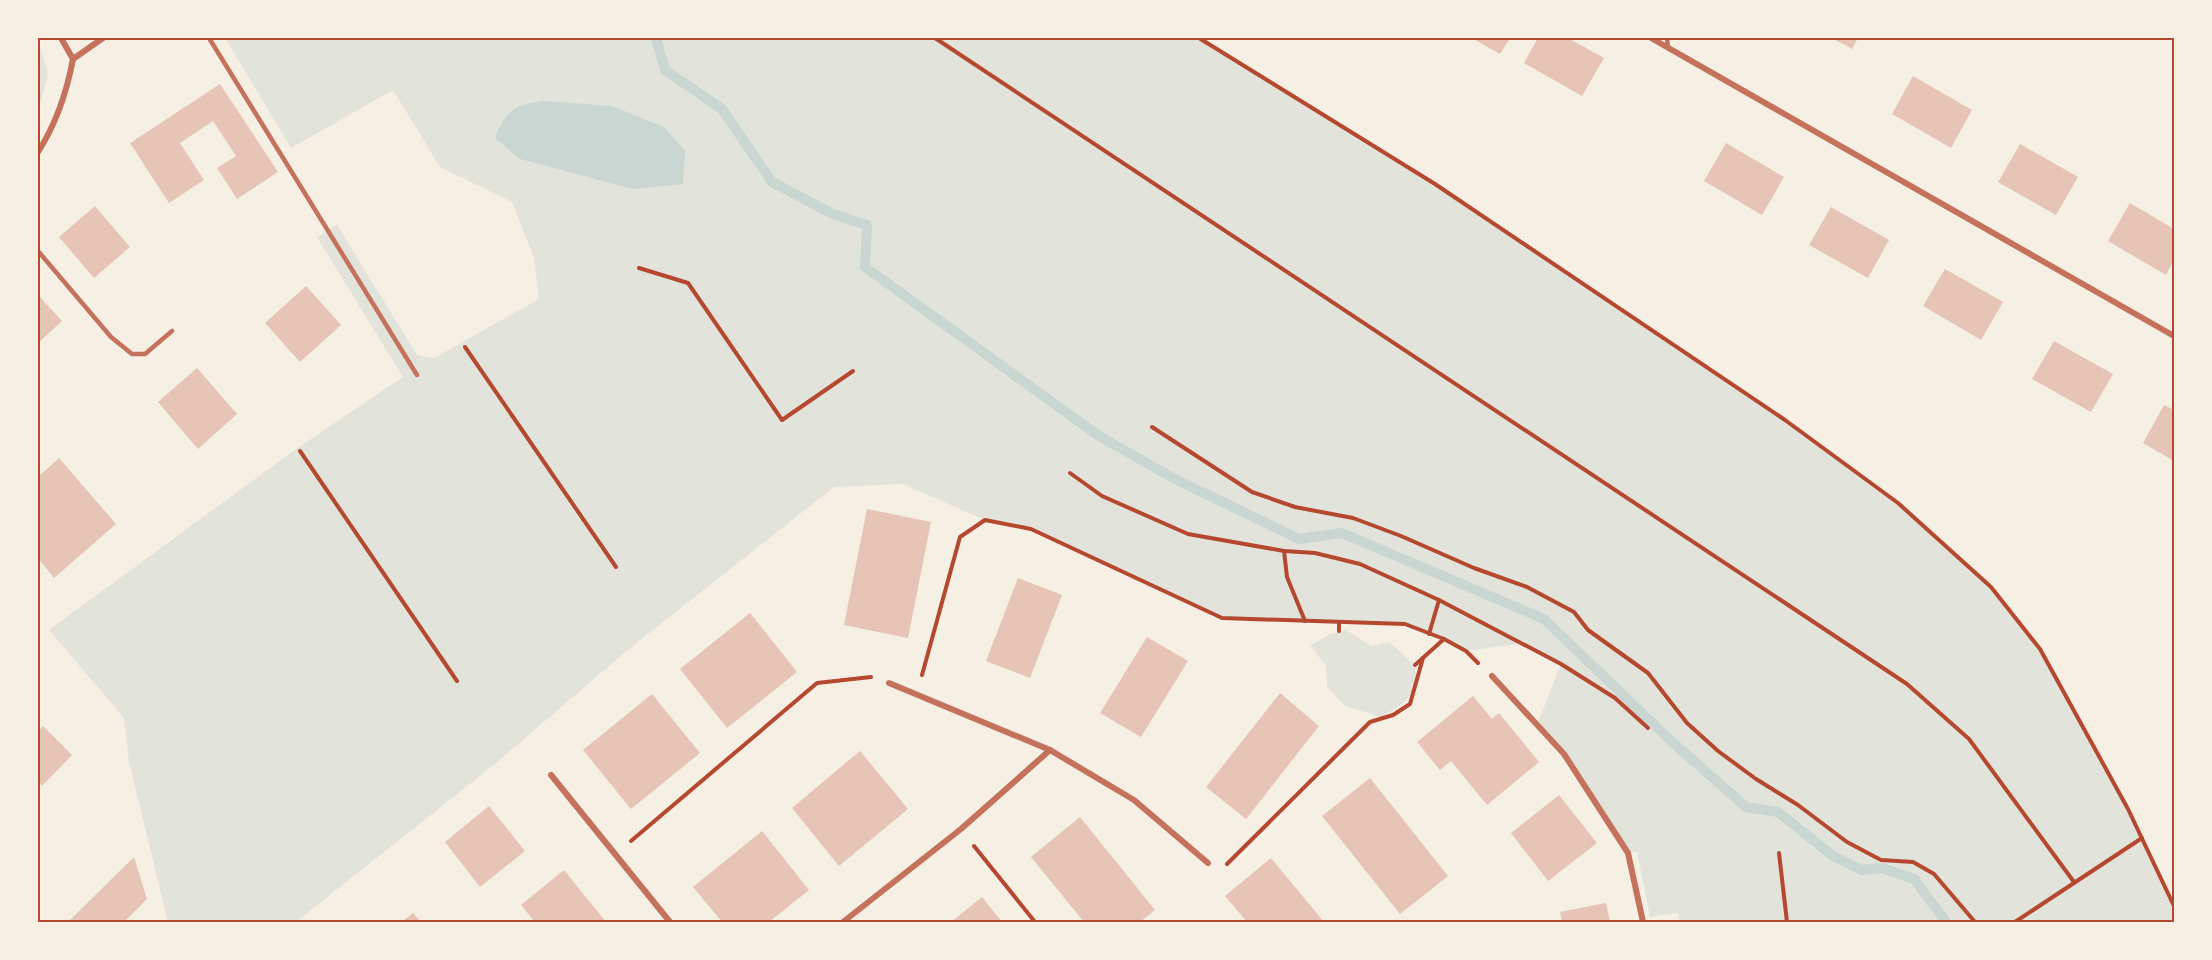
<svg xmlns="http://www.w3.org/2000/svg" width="2212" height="960" font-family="Spectral,serif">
<rect width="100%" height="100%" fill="#f6efe4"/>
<g fill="#e2e4dc">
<polygon points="38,38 48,75 38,110"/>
<polygon points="225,38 1199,38 1435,184 1785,420 1898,503 1991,587 2040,649 2128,809 2174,906 2174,922 1680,922 1678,913 1650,917 1637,852 1628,853 1564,754 1537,725 1561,664 1525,643 1466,651 1405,624 1222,618 1031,529 985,520 903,484 834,487 624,653 496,763 296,922 168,922 129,762 124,718 49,630 296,449 403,377 317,237 337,225 417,355 434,358 539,299 534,258 512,202 440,167 393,90 291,148"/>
<path d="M1346 630 1371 646 1389 642 1415 665C1419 696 1405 703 1381 717L1345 706 1327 687 1326 666 1310 645 1333 633Z"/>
</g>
<path fill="#c9d6d2" d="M544 101 612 106 664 127 685 151 683 184 633 189 520 159 495 138C505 111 515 104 544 101Z"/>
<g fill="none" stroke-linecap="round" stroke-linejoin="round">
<polyline stroke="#c9d6d2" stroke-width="10" points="656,38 665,70 722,109 772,182 833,214 867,225 865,267 1099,436 1173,478 1299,539 1342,533 1544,619 1670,740 1746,807 1778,812 1833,856 1861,870 1882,868 1914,879 1946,922"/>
</g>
<g fill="#e6c5b7">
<polygon points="1472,38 1510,38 1500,54"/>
<polygon points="1538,38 1568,38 1604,58 1582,96 1524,63"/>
<polygon points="1832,38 1858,38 1852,49"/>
<polygon points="1913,76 1972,110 1951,148 1892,114"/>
<polygon points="220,84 278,172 237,199 217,168 236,156 213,121 180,143 204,180 169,203 130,143"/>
<polygon points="1726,143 1784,177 1762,215 1704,181"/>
<polygon points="2020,144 2078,177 2056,215 1998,182"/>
<polygon points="2130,203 2174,229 2174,260 2166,275 2108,241"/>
<polygon points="95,206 130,247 94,278 59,237"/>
<polygon points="1831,207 1889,240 1868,278 1809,245"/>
<polygon points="1945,269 2003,302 1981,340 1923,306"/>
<polygon points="306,286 341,325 300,362 265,323"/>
<polygon points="38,295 62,321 38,343"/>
<polygon points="2054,341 2113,374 2091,412 2032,379"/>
<polygon points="197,368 237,414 198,449 158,402"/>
<polygon points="2164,405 2174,410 2174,461 2143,443"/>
<polygon points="59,458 116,524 54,578 38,558 38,477"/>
<polygon points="867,509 931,522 908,638 844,625"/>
<polygon points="1018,578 1062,595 1030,678 986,661"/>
<polygon points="750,613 797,672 727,728 680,669"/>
<polygon points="1147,637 1188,661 1141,737 1100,713"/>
<polygon points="1280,693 1319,726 1246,819 1206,787"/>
<polygon points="652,694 700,753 631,809 583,750"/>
<polygon points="1473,696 1492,719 1499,713 1539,762 1487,805 1451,761 1440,770 1417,742"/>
<polygon points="43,726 72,755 42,786 38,781 38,731"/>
<polygon points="860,751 908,809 839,866 792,808"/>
<polygon points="1370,778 1448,876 1400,914 1322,816"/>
<polygon points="1559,795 1597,843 1548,881 1511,833"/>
<polygon points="489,806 525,851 480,887 445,842"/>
<polygon points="1080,817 1155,910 1140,922 1084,922 1031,857"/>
<polygon points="762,831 809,890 769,922 722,922 693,887"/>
<polygon points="134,857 147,899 124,922 68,922"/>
<polygon points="1271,858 1324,922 1247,922 1225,896"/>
<polygon points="564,870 606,922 535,922 521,905"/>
<polygon points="982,897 1002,922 951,922"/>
<polygon points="1606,903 1610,922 1562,922 1560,912"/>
<polygon points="413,913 421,922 402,922"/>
</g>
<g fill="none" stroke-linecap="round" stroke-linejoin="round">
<g stroke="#b5482f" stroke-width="4">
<polyline points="935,38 1907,684 1969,739 2074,882"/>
<polyline points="1199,38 1435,184 1785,420 1898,503 1991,587 2040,649 2128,809 2174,906"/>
<polyline points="639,268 688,283 782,420 853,371"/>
<polyline points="465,347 616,567"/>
<polyline points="1152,427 1252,492 1295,507 1353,518 1401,536 1474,568 1527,587 1574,612 1588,630 1648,673 1687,723 1718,751 1756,779 1798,805 1847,842 1881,860 1913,862 1934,874 1975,922"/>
<polyline points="300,451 457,681"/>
<polyline points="1070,473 1102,496 1188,534 1284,551 1315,553 1360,564 1439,600 1561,664 1615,698 1648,728"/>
<polyline points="1284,551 1287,577 1305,621"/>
<polyline points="1339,622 1339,631"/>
<polyline points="1429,634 1439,600"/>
<polyline points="1415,665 1444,639"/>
<polyline points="922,675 960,537 985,520 1031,529 1222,618 1405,624 1444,639 1466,651 1478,663"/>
<polyline points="631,841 817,683 871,677"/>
<polyline points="974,846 1035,922"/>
<polyline points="1779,853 1787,922"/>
<polyline points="1227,864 1370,722 1393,715 1410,704 1423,658"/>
<polyline points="2015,922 2142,838"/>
</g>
<g stroke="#c5725c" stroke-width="4.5">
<polyline points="209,38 417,375"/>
<polyline points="1667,38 1668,47"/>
<polyline points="38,251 111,337 132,354 145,354 172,331"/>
</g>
<g stroke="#c5725c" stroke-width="6">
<polyline points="1651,38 2174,336"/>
<polyline points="73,59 103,38"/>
<path d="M38 152C56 124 67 91 73 59L61 38"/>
<polyline points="1492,676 1564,754 1628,853 1643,922"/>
<polyline points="889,683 1050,750 1134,800 1208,863"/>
<polyline points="551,775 670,922"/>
<polyline points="843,922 961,829 1050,750"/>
</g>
</g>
<rect width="2212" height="960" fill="none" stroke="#f6efe4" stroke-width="78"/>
<rect x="39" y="39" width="2134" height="882" fill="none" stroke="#b5482f" stroke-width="2"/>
</svg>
